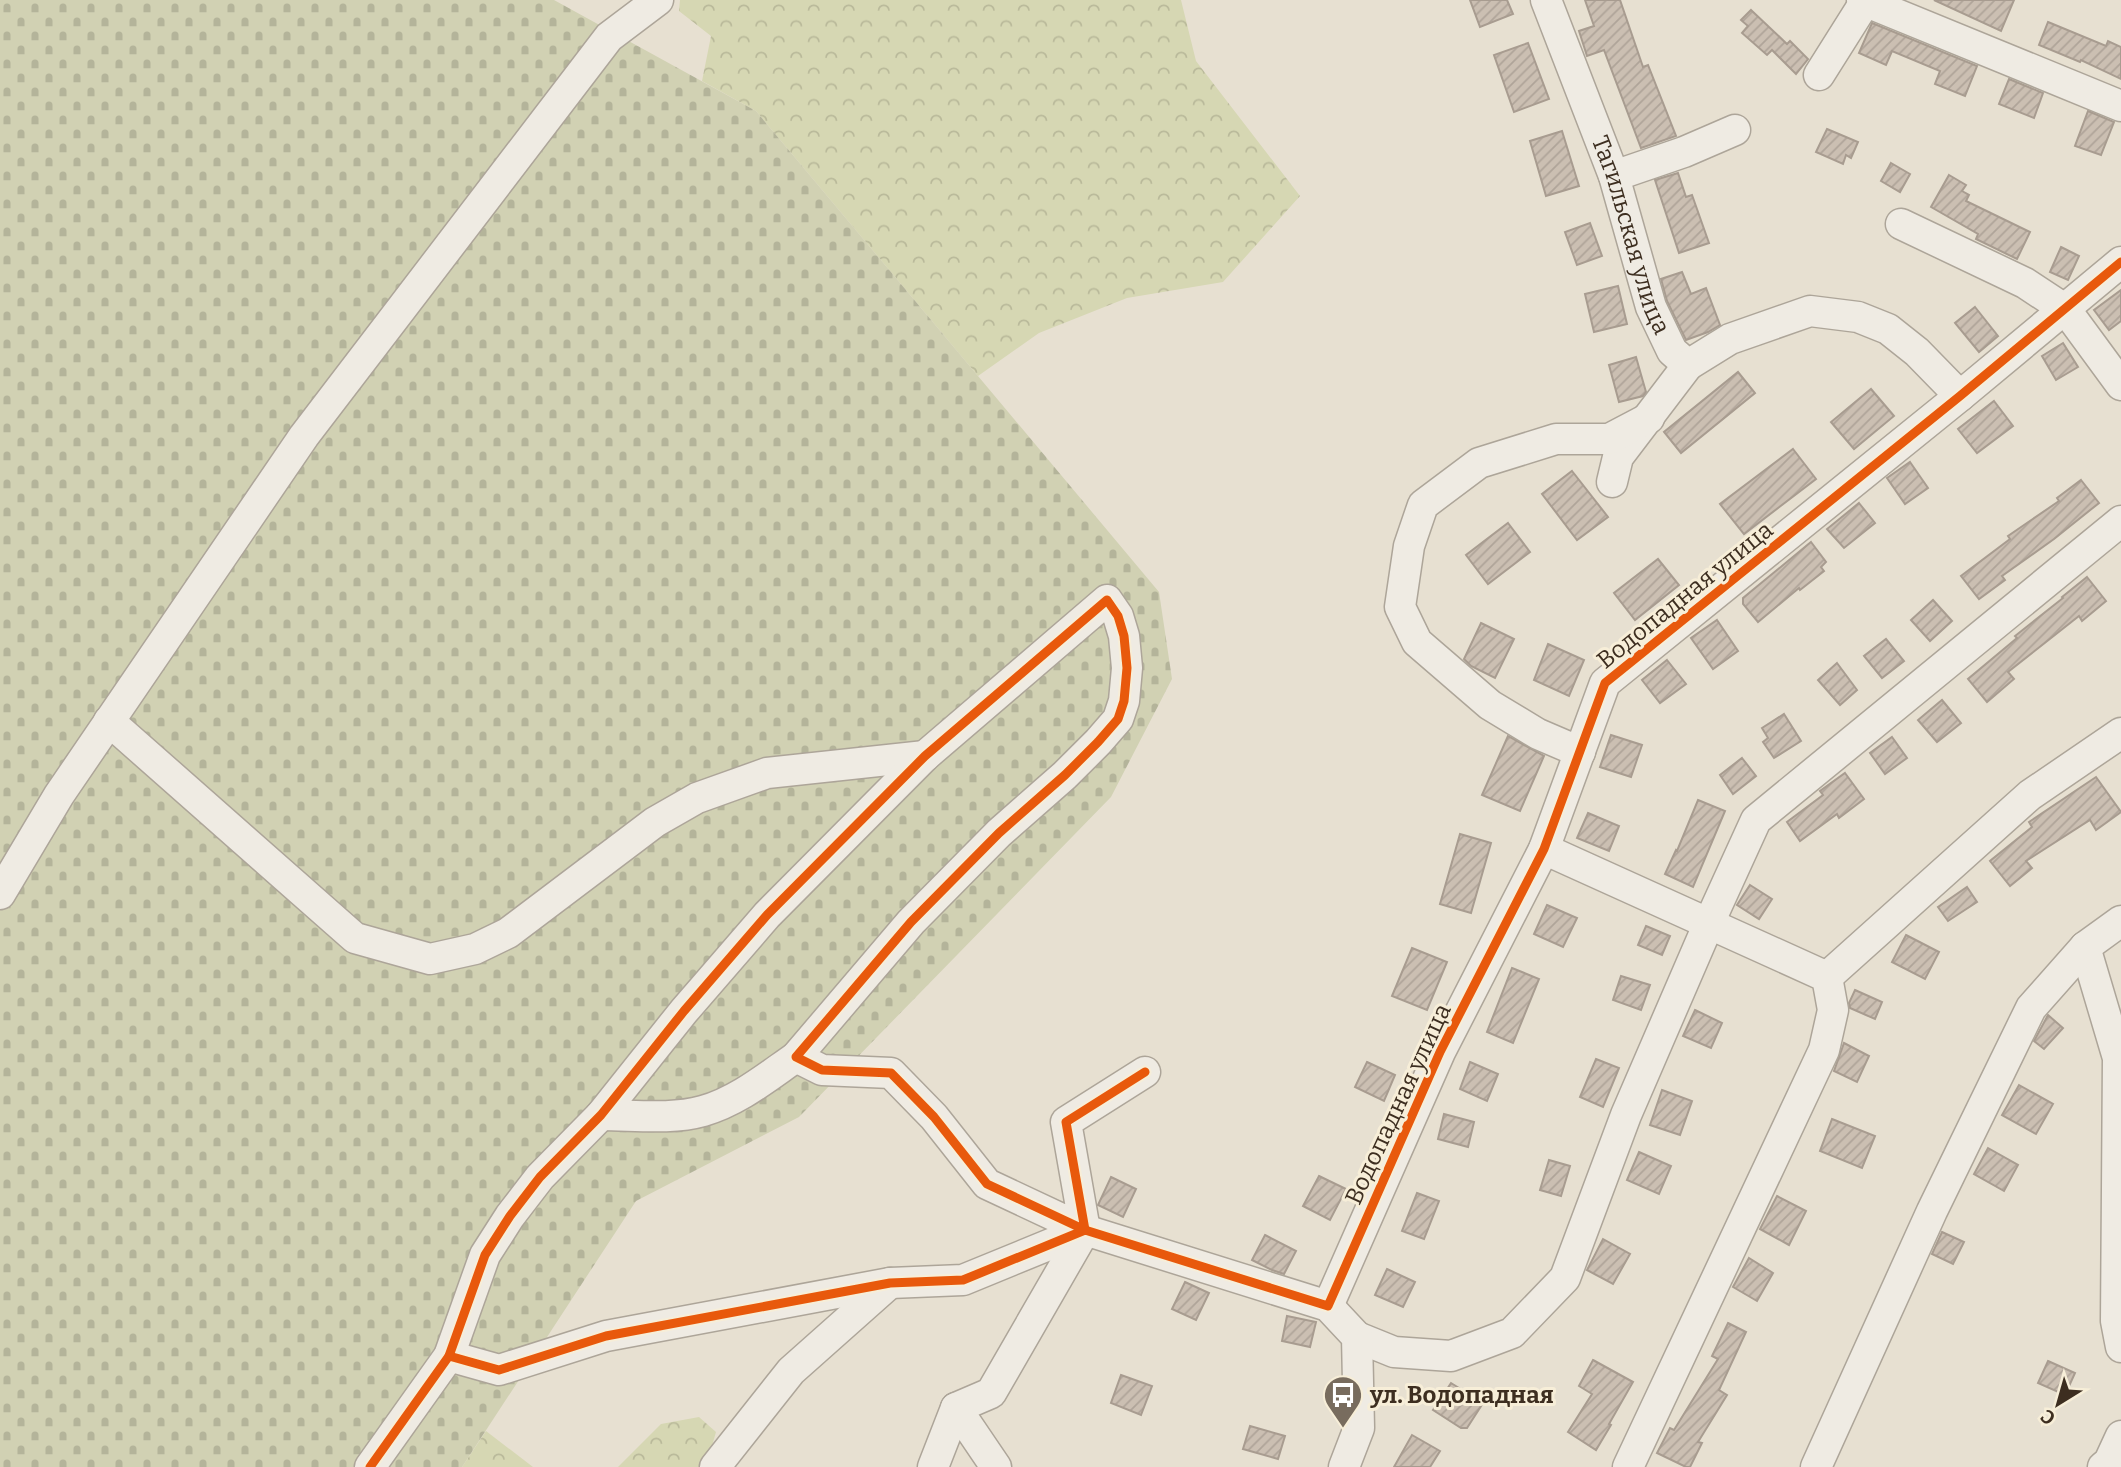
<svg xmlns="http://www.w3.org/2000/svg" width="2121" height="1467" font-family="Bitter,serif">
<defs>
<pattern id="forest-crowns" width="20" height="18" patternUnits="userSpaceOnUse" patternTransform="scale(1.75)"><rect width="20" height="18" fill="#d6d7b3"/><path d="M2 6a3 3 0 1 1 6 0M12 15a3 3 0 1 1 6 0" fill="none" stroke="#b9b99a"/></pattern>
<pattern id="cemetery-stones" width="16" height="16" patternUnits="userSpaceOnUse" patternTransform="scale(1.75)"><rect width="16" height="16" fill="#d1d1b3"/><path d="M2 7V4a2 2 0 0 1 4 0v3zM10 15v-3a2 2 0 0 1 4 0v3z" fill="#b4b49a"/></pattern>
<pattern id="building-hatch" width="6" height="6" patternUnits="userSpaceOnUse" patternTransform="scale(1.75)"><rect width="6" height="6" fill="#cbbfb2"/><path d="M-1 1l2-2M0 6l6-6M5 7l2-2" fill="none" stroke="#afa499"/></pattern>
</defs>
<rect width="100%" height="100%" fill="#e7e0d1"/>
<g fill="url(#forest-crowns)">
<polygon points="680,0 1181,0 1196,61 1300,196 1223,282 1127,298 1039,333 978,376 756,111 702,81 711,36 679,11"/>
<polygon points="699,1417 716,1432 706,1467 618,1467 661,1424"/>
<polygon points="486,1431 533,1467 462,1467"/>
</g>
<polygon fill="url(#cemetery-stones)" points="0,0 554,0 756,111 1159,592 1172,679 1111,797 799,1117 636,1201 462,1467 0,1467"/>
<g fill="url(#building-hatch)" stroke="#a89c90" stroke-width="2">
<polygon points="1470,0 1507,0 1513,14 1480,27"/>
<polygon points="1585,0 1620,0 1643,67 1648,65 1676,136 1641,148 1604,50 1587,56 1579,31 1594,26"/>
<polygon points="1934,0 2014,0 2001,31"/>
<polygon points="1751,10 1787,44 1790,41 1808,59 1796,74 1772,50 1767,55 1742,33 1748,26 1741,20"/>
<polygon points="2048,22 2106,46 2108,41 2121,47 2121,79 2081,60 2080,62 2039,45"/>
<polygon points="1872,23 1977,66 1965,96 1935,84 1940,71 1892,51 1886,65 1859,53"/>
<polygon points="1528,43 1549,99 1514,112 1494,55"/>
<polygon points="2009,79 2043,93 2034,118 1999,104"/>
<polygon points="2088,111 2114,122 2101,155 2075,146"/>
<polygon points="1827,129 1858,142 1851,158 1846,155 1843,164 1816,152"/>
<polygon points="1562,131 1579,186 1546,196 1530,141"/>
<polygon points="1891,163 1910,174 1900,192 1881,181"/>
<polygon points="1678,173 1686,197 1692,195 1709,243 1679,253 1655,180"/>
<polygon points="1949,175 1966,185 1962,191 1969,195 1966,201 2030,232 2017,259 1976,239 1978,234 1931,207"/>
<polygon points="1590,223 1602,256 1577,265 1565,232"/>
<polygon points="2061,247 2079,256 2068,280 2050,272"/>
<polygon points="1682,272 1691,294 1706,288 1720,325 1708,332 1686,340 1667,301 1661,279"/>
<polygon points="1618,286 1627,324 1594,332 1585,294"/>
<polygon points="2121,290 2121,321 2109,330 2094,310"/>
<polygon points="1975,307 1998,336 1979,352 1955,323"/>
<polygon points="2063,343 2078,367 2056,380 2042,356"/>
<polygon points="1636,357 1646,392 1643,396 1619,402 1609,365"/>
<polygon points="1738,372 1755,393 1681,453 1664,432"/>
<polygon points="1871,389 1894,416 1854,449 1831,422"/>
<polygon points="1994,401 2013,426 1977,453 1958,429"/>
<polygon points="1793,449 1816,479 1744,534 1720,504"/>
<polygon points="1910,462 1928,488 1905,504 1887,478"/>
<polygon points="1572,471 1608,517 1577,540 1542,494"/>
<polygon points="2081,480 2099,503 2054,539 2002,576 2005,580 1979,599 1961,576 2010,539 2008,536 2059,501 2057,498"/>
<polygon points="1859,503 1875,523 1844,548 1827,529"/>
<polygon points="1508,523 1530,552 1488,584 1466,555"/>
<polygon points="1811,542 1826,562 1821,567 1824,571 1800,590 1799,588 1758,622 1743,604 1743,598"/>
<polygon points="1658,559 1679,585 1635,620 1614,593"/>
<polygon points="2087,577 2106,601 2082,621 2079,616 2008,672 2014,679 1987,702 1968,679 2017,638 2015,636 2063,598 2062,597"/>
<polygon points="1933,600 1952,621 1930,641 1911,620"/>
<polygon points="1717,620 1738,651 1713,669 1691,638"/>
<polygon points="1481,623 1514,639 1495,678 1471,666 1464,659"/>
<polygon points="1886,639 1904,661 1882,678 1864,656"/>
<polygon points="1548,644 1584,660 1569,696 1534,680"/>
<polygon points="1667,660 1686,684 1660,703 1642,680"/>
<polygon points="1837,663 1857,690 1840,705 1818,680"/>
<polygon points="1942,700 1961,723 1937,742 1918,720"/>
<polygon points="1784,714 1801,741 1774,758 1763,742 1768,738 1762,728"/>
<polygon points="1611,735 1642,745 1631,777 1600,767"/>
<polygon points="1508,736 1544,756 1520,811 1482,795"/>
<polygon points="1892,737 1907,758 1885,774 1870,753"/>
<polygon points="1742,758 1756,776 1733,794 1720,775"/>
<polygon points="1845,773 1864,799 1839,818 1837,814 1800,841 1787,822 1823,795 1820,791"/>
<polygon points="2096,777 2121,812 2096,830 2090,820 2026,861 2032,868 2010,886 1990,861 2032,827 2029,822"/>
<polygon points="1698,800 1725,811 1693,887 1665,874 1676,850 1677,851"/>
<polygon points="1588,813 1619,826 1609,851 1577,838"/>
<polygon points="1460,834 1491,843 1471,913 1440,904"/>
<polygon points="1750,885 1772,899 1759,919 1737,905"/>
<polygon points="1967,887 1977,902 1948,921 1938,907"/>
<polygon points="1547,905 1577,918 1563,947 1534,934"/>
<polygon points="1646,926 1670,936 1662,955 1638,945"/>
<polygon points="1906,935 1939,952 1925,979 1892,962"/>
<polygon points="1412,948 1447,962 1427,1010 1392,996"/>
<polygon points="1512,968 1539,979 1513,1043 1487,1032"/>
<polygon points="1621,976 1650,985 1641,1010 1613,1000"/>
<polygon points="1855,990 1882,1002 1875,1019 1850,1008 1849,1003"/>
<polygon points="1695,1010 1722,1023 1711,1048 1683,1036"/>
<polygon points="2048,1015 2063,1028 2044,1049 2034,1041"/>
<polygon points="1844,1043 1869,1056 1857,1082 1834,1071"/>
<polygon points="1596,1059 1619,1068 1603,1107 1580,1097"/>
<polygon points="1367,1062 1395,1075 1384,1101 1355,1087"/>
<polygon points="1470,1062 1498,1074 1487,1101 1460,1089"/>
<polygon points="2019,1085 2053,1104 2036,1134 2002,1115"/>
<polygon points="1662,1090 1692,1101 1680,1135 1650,1125"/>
<polygon points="1444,1114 1474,1122 1468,1147 1438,1139"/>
<polygon points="1832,1119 1875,1136 1862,1168 1820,1151"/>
<polygon points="1988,1148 2018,1165 2004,1191 1974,1174"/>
<polygon points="1639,1152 1671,1166 1659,1194 1627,1180"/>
<polygon points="1549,1160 1570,1166 1561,1196 1540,1190"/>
<polygon points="1319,1176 1346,1189 1330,1220 1303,1206"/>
<polygon points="1111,1177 1136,1189 1123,1217 1098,1205"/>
<polygon points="1417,1193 1439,1201 1424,1239 1402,1231"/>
<polygon points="1777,1196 1806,1211 1789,1245 1760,1229"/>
<polygon points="1942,1232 1964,1242 1953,1264 1932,1254"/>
<polygon points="1265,1235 1296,1251 1284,1274 1272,1270 1252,1260"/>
<polygon points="1603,1239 1630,1254 1613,1284 1587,1270"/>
<polygon points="1749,1258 1773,1273 1757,1301 1733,1287"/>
<polygon points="1387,1269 1415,1282 1403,1307 1375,1295"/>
<polygon points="1185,1282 1209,1293 1196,1320 1172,1309"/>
<polygon points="1287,1316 1316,1322 1310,1347 1282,1341"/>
<polygon points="1728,1323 1746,1332 1719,1390 1727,1395 1698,1442 1702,1443 1690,1467 1686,1467 1657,1453 1670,1428 1674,1430 1718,1359 1712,1356"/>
<polygon points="1593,1360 1633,1382 1609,1424 1611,1425 1596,1450 1568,1432 1592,1394 1579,1386"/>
<polygon points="2048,1361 2075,1373 2065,1395 2038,1383"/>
<polygon points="1121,1375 1152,1386 1141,1415 1111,1403"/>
<polygon points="1451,1383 1483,1403 1467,1428 1461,1428 1433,1410"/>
<polygon points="1250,1426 1285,1436 1278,1459 1243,1449"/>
<polygon points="1412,1435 1440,1451 1430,1467 1394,1467"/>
</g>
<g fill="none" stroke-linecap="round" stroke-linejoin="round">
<g stroke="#ada599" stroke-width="33">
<g id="minor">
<path id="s1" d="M1546 0 1614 176 1651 307 1672 351 1688 365 1730 339 1810 311 1858 317 1888 329 1917 352 1960 396"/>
<polyline points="1862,0 2121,106"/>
<polyline points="1819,75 1865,2"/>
<polyline points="1614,176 1684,152 1735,130"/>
<polyline points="1901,224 2025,283 2066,310 2121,385"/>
<polyline points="1612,482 1618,457 1688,365"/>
<polyline points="109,721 355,938 430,959 475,949 508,933 655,822 697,798 767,773 925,756"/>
<polyline points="1580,752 1538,734 1490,705 1417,642 1400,607 1409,546 1423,505 1479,463 1556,439 1609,439 1649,418"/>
<polyline points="1544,849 1827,977 1833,1010 1824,1050 1628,1467"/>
<polyline points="0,894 59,795 304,436 609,37 658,0"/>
<polyline points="2085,947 2118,1058 2116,1321 2121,1347"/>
<polyline points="1827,977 2030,795 2121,733"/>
<path d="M601 1115C634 1115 671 1120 703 1111 738 1101 767 1077 796 1057"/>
<polyline points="1328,1306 1440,1052 1544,849 1605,683 1960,396 2121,262"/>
<polyline points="1357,1337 1394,1352 1451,1356 1512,1333 1565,1278 1626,1115 1709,923 1756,820 2121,521"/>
<polyline points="449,1356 499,1370 606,1336 890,1283 963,1280 1085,1230 1328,1306 1357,1337 1359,1428 1344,1467"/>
<polyline points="956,1408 996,1467"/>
<polyline points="370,1467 449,1356 485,1255 510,1216 540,1177 601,1115 684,1011 767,915 925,756 1107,600 1118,616 1124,636 1127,668 1124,701 1118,719 1098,742 1065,775 999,833 911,922 796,1057 822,1070 891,1073 934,1117 987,1184 1085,1230 1066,1122 1145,1072"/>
<polyline points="715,1467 791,1371 890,1283"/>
<polyline points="933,1467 956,1408 991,1393 1085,1230"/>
<polyline points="1816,1467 1932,1211 2031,1008 2085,947 2121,921"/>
<polyline points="2103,1467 2109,1462 2121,1436"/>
</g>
</g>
<use href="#minor" stroke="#efebe3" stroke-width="30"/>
<g stroke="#f7eed8" stroke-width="13">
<g id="cycleway">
<polyline points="449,1356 499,1370 606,1336 890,1283 963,1280 1085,1230 1328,1306 1440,1052 1544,849 1605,683 1960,396 2121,262"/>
<polyline points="370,1467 449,1356 485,1255 510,1216 540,1177 601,1115 684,1011 767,915 925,756 1107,600 1118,616 1124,636 1127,668 1124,701 1118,719 1098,742 1065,775 999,833 911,922 796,1057 822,1070 891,1073 934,1117 987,1184 1085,1230 1066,1122 1145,1072"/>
</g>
</g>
<use href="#cycleway" stroke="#e8590c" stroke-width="9"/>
</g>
<defs>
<g id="bus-pin" transform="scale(2.0125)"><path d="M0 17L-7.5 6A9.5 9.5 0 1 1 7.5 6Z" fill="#786c5e" stroke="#f7eed8"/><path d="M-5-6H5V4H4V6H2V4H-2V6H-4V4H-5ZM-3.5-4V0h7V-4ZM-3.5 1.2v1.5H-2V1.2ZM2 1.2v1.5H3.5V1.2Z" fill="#fff"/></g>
</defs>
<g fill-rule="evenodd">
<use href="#bus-pin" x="1343" y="1395"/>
</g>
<g text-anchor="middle" stroke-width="6" stroke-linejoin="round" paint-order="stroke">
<g font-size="24" fill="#3d2e20" stroke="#f7eed8">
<text dy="8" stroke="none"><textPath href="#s1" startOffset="250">Тагильская улица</textPath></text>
<text transform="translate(1685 595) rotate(-39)" y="8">Водопадная улица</text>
<text transform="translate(1398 1104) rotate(-65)" y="8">Водопадная улица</text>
</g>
<g font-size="24" font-weight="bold" fill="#3d2e20" stroke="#f7eed8" text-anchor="start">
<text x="1370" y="1403">ул. Водопадная</text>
</g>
</g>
<g transform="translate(2058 1404) rotate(217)" stroke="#f7eed8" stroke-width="5" paint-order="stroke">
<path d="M0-5L12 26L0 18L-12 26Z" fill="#3d2e20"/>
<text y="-10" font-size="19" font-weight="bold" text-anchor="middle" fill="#3d2e20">С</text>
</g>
</svg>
